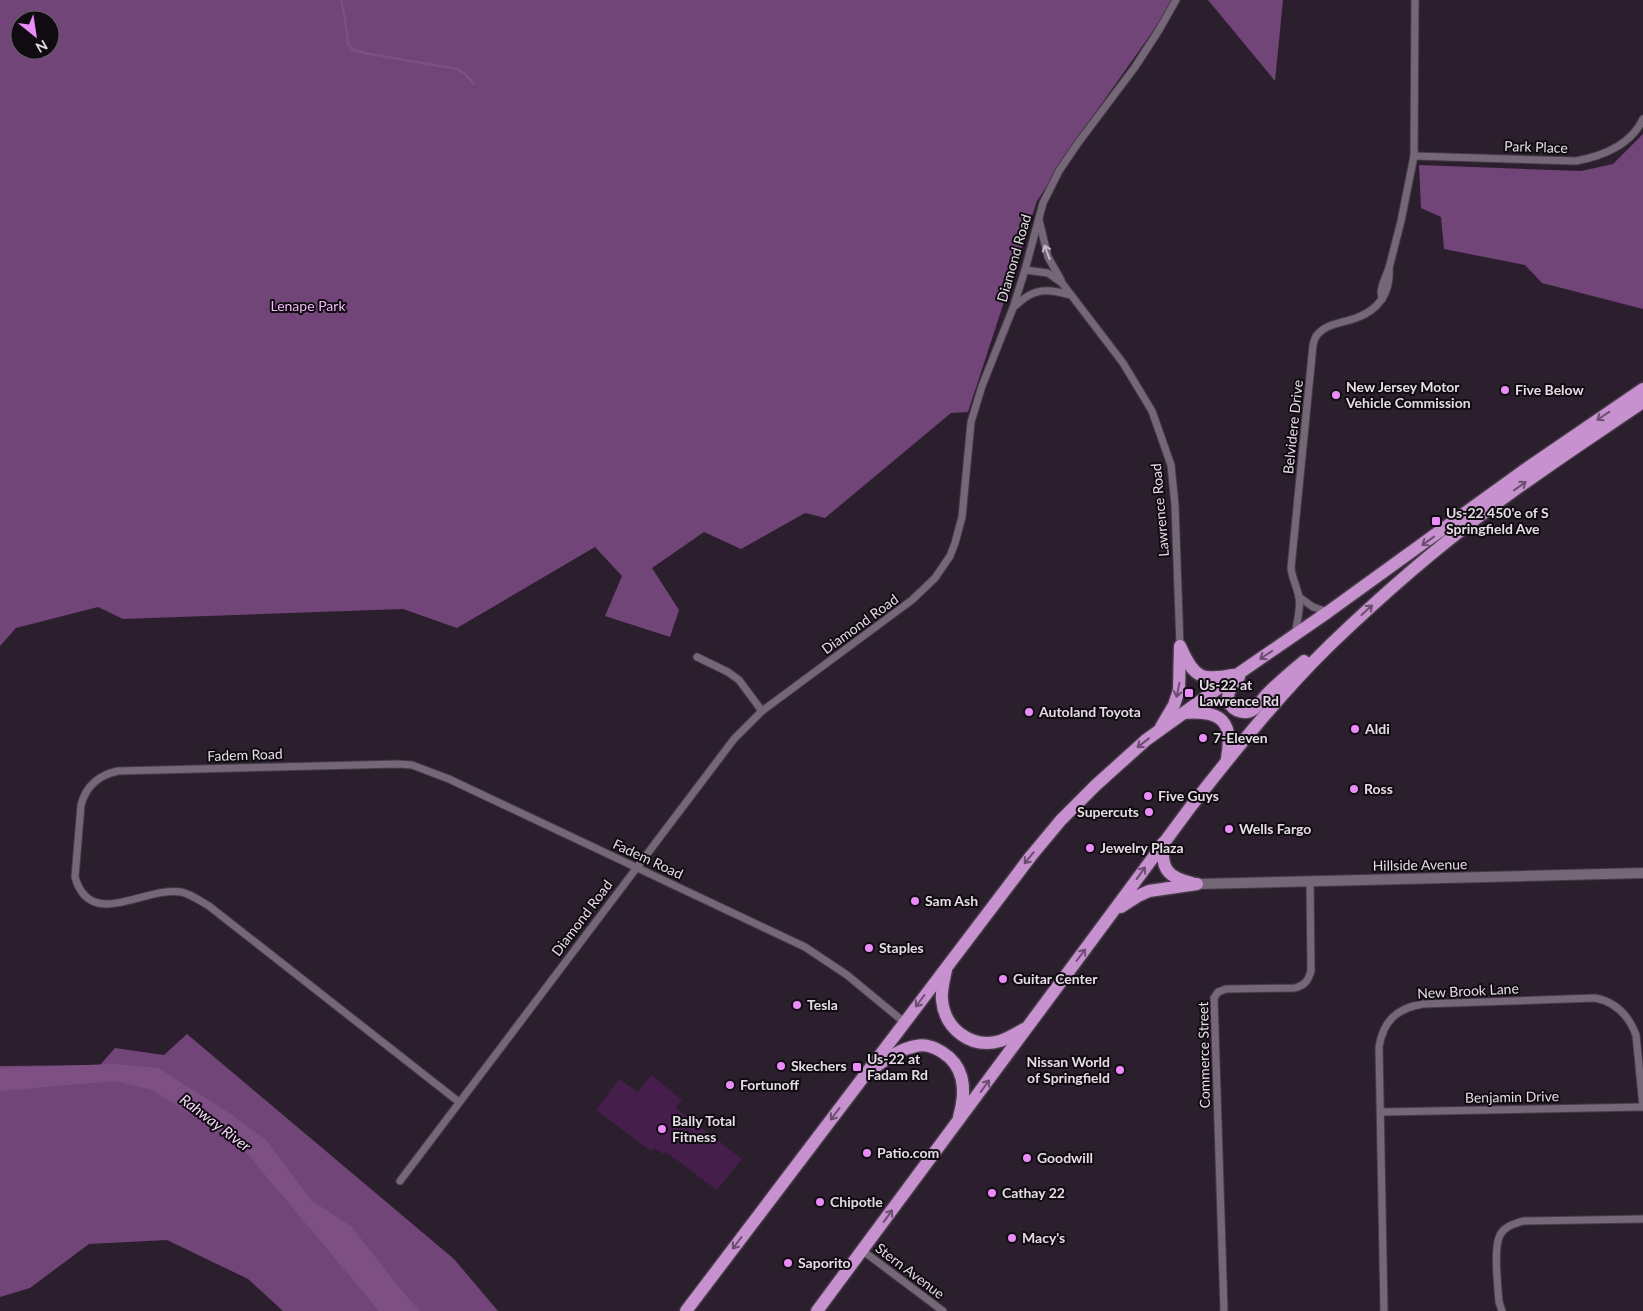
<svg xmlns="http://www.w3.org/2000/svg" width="1643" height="1311" font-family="Lato,sans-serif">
<rect width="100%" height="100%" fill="#2b1f2d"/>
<polygon fill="#451e4b" points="651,1075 682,1100 676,1108 742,1159 717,1190 665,1151 663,1154 654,1148 651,1151 596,1110 619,1079 638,1092"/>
<g fill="#724578" fill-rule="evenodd">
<path d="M0 0H1173L1170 7 1095 113 1037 201 968 412 951 413 825 518 805 513 741 549 704 532 652 568 679 610 670 637 605 616 622 576 595 547 457 628 403 609 123 619 98 607 16 628 0 646ZM20 20H50V50H20Z"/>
<polygon points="1208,0 1283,0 1275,81"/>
<polygon points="1643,134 1643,309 1542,283 1525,265 1444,249 1441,217 1421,208 1419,165 1581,171 1613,164"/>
<polygon points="187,1034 454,1259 498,1311 283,1311 248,1279 167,1240 89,1244 30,1288 0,1297 0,1066 100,1065 115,1048 164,1055"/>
</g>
<polygon fill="#7d4f83" points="114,1064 158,1068 234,1116 266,1140 311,1200 352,1227 397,1285 420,1311 379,1311 240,1145 152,1090 115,1081 0,1091 0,1068"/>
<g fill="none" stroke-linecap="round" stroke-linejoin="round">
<polyline stroke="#7d4f83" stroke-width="2.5" points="341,0 345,19 348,43 352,49 364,53 457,69 466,75 474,84"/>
<g stroke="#453b47" stroke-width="9">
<g id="street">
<path d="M1414 156 1576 161C1603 156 1631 145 1643 119"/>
<polyline points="1039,220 1048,257 1061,280"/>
<polyline points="1025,270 1048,273 1062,283 1123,363 1152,411 1171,465 1175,505 1180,646"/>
<polyline points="1382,299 1381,291 1383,283 1389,268 1401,221 1414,156 1415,0"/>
<path d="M1015 306C1034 288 1046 288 1070 295"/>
<polyline points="1299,597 1313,607 1328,612"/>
<path d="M1295 634C1297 622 1301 609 1299 597 1297 587 1292 578 1291 568L1313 345C1314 341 1315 337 1317 335 1327 323 1343 323 1356 318 1379 310 1391 292 1389 268"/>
<polyline points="697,657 728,672 739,680 762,711"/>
<path d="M459 1102 209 906C200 901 191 894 181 892 145 886 90 931 75 877L81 805C86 786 99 775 118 771L398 764 412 765 449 779 805 947 847 975 904 1022"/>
<polyline points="1381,1112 1643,1107"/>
<polyline points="400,1181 734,739 762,711 912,600 935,578 950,556 955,543 962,517 971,422 982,386 1013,308 1025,270 1043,203 1059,171 1078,143 1135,67 1159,30 1176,0"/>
<polyline points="863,1251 943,1311"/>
<path d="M1224 1311 1214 998 1218 992 1226 989 1295 988C1305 985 1308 981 1311 971L1310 881"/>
<path d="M1384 1311 1379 1047C1383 1021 1397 1008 1423 1004L1595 998C1616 1002 1629 1016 1636 1035L1643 1107"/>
<path d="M1502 1311 1499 1302C1498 1286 1493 1249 1500 1235 1505 1226 1514 1224 1523 1221L1643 1219"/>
</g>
</g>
<g stroke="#453b47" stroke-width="12">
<polyline id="secondary" points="1197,884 1643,873"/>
</g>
<g stroke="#453b47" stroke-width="15">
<g id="highway">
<path d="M1181 648C1194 678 1202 681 1233 675"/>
<path d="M1239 677C1235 683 1228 689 1228 697 1228 710 1244 716 1254 709 1259 704 1264 697 1269 692 1280 681 1292 671 1304 661"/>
<path d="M1184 713C1221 710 1234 721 1227 758"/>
<polyline points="1161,727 1174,705 1179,690 1180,646"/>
<path d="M1163 843C1161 869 1167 877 1192 883"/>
<polyline points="1121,907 1138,896 1149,891 1197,884"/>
<path d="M946 970C944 980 941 990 942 1000 945 1030 972 1049 1000 1041 1009 1038 1017 1033 1024 1029"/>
<path d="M875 1067C888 1058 900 1049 916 1046 925 1044 934 1047 942 1052 966 1067 966 1093 959 1117"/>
<polyline points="686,1311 1031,856 1061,820 1096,785 1146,740 1238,674 1328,612 1523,471 1643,389"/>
<path d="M817 1311 1192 805C1236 749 1280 694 1330 645 1379 598 1431 552 1485 512 1536 473 1590 438 1643 402"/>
</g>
</g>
<use href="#street" stroke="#766778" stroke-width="7"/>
<use href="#secondary" stroke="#766778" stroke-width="10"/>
<use href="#highway" stroke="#c790ce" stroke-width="12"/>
</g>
<defs><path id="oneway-shaft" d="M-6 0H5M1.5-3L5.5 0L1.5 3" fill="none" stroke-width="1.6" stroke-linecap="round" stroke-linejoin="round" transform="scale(1.25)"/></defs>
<use stroke="#c3b8c4" href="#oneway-shaft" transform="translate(1047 252) rotate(-110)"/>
<g stroke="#6c4e70">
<use href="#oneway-shaft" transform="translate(1603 416) rotate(146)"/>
<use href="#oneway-shaft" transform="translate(1520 486) rotate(-36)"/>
<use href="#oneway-shaft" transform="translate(1428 541) rotate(144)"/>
<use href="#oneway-shaft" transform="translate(1367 610) rotate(-42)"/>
<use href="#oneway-shaft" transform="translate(1266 655) rotate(146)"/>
<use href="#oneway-shaft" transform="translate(1178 690) rotate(102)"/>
<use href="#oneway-shaft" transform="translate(1143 743) rotate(142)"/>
<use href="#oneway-shaft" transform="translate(1029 858) rotate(129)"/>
<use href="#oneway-shaft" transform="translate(1141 873) rotate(-54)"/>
<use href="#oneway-shaft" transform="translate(1081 955) rotate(-53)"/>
<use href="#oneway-shaft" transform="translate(920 1001) rotate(127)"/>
<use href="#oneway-shaft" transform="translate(985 1086) rotate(-54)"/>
<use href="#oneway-shaft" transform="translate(835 1114) rotate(127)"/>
<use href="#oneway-shaft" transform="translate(888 1216) rotate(-54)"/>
<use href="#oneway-shaft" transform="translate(737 1243) rotate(127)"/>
</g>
<g fill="#ec8cfa" stroke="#100b11" stroke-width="2">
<circle cx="1505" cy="390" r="5"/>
<circle cx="1336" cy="395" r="5"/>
<rect x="1431" y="516" width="10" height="10" rx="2.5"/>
<rect x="1184" y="688" width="10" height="10" rx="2.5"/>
<circle cx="1029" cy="712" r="5"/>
<circle cx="1355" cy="729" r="5"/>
<circle cx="1203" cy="738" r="5"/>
<circle cx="1354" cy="789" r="5"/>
<circle cx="1148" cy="796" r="5"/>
<circle cx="1149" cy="812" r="5"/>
<circle cx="1229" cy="829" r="5"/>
<circle cx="1090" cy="848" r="5"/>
<circle cx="915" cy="901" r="5"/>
<circle cx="869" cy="948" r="5"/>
<circle cx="1003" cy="979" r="5"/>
<circle cx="797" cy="1005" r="5"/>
<circle cx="781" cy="1066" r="5"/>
<rect x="852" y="1062" width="10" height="10" rx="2.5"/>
<circle cx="1120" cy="1070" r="5"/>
<circle cx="730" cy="1085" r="5"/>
<circle cx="662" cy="1129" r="5"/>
<circle cx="867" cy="1153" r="5"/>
<circle cx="1027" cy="1158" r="5"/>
<circle cx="992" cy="1193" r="5"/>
<circle cx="820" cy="1202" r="5"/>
<circle cx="1012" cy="1238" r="5"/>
<circle cx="788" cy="1263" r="5"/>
</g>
<g text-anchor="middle" stroke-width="4" stroke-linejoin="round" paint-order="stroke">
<g font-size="14" fill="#e4dbe5" stroke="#100b11">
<text transform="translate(1536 147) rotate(2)" y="5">Park Place</text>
<text transform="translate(1014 258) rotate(-74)" y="5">Diamond Road</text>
<text transform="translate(1293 427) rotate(-84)" y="5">Belvidere Drive</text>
<text transform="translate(1160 510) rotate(-95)" y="5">Lawrence Road</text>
<text transform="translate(860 624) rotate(-36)" y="5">Diamond Road</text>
<text transform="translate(245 755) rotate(-2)" y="5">Fadem Road</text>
<text transform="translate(648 859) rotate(25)" y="5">Fadem Road</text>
<text transform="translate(1420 865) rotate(-1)" y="5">Hillside Avenue</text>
<text transform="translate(582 918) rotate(-53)" y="5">Diamond Road</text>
<text transform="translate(1468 991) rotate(-3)" y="5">New Brook Lane</text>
<text transform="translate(1204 1055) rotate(-91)" y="5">Commerce Street</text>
<text transform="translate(1512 1097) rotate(-1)" y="5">Benjamin Drive</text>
<text transform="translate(910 1271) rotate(37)" y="5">Stern Avenue</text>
</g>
<g font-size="14" fill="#f0baf7" stroke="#100b11">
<text x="308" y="311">Lenape Park</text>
</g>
<g font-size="14" font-weight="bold" fill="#e4dbe5" stroke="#100b11" text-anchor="start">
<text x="1346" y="392">New Jersey Motor<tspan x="1346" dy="16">Vehicle Commission</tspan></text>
<text x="1515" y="395">Five Below</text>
<text x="1446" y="518">Us-22 450'e of S<tspan x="1446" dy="16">Springfield Ave</tspan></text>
<text x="1199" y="690">Us-22 at<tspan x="1199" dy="16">Lawrence Rd</tspan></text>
<text x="1039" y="717">Autoland Toyota</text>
<text x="1365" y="734">Aldi</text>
<text x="1213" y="743">7-Eleven</text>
<text x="1364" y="794">Ross</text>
<text x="1158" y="801">Five Guys</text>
<text x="1139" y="817" text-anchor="end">Supercuts</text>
<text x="1239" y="834">Wells Fargo</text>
<text x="1100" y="853">Jewelry Plaza</text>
<text x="925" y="906">Sam Ash</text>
<text x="879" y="953">Staples</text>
<text x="1013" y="984">Guitar Center</text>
<text x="807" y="1010">Tesla</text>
<text x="867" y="1064">Us-22 at<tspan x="867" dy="16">Fadam Rd</tspan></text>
<text x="1110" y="1067" text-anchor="end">Nissan World<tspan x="1110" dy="16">of Springfield</tspan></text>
<text x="791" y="1071">Skechers</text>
<text x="740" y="1090">Fortunoff</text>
<text x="672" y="1126">Bally Total<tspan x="672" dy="16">Fitness</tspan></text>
<text x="877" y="1158">Patio.com</text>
<text x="1037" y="1163">Goodwill</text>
<text x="1002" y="1198">Cathay 22</text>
<text x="830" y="1207">Chipotle</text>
<text x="1022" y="1243">Macy's</text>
<text x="798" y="1268">Saporito</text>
</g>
<g font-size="15" font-style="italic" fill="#f4d9f8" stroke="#100b11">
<text transform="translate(215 1123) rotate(37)" y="5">Rahway River</text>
</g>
</g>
<g transform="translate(35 35) rotate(150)"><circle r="24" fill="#100b11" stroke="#655e66"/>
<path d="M0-4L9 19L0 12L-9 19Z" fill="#ec8cfa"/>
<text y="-8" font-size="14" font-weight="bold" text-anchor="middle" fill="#e4dbe5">N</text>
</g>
</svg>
